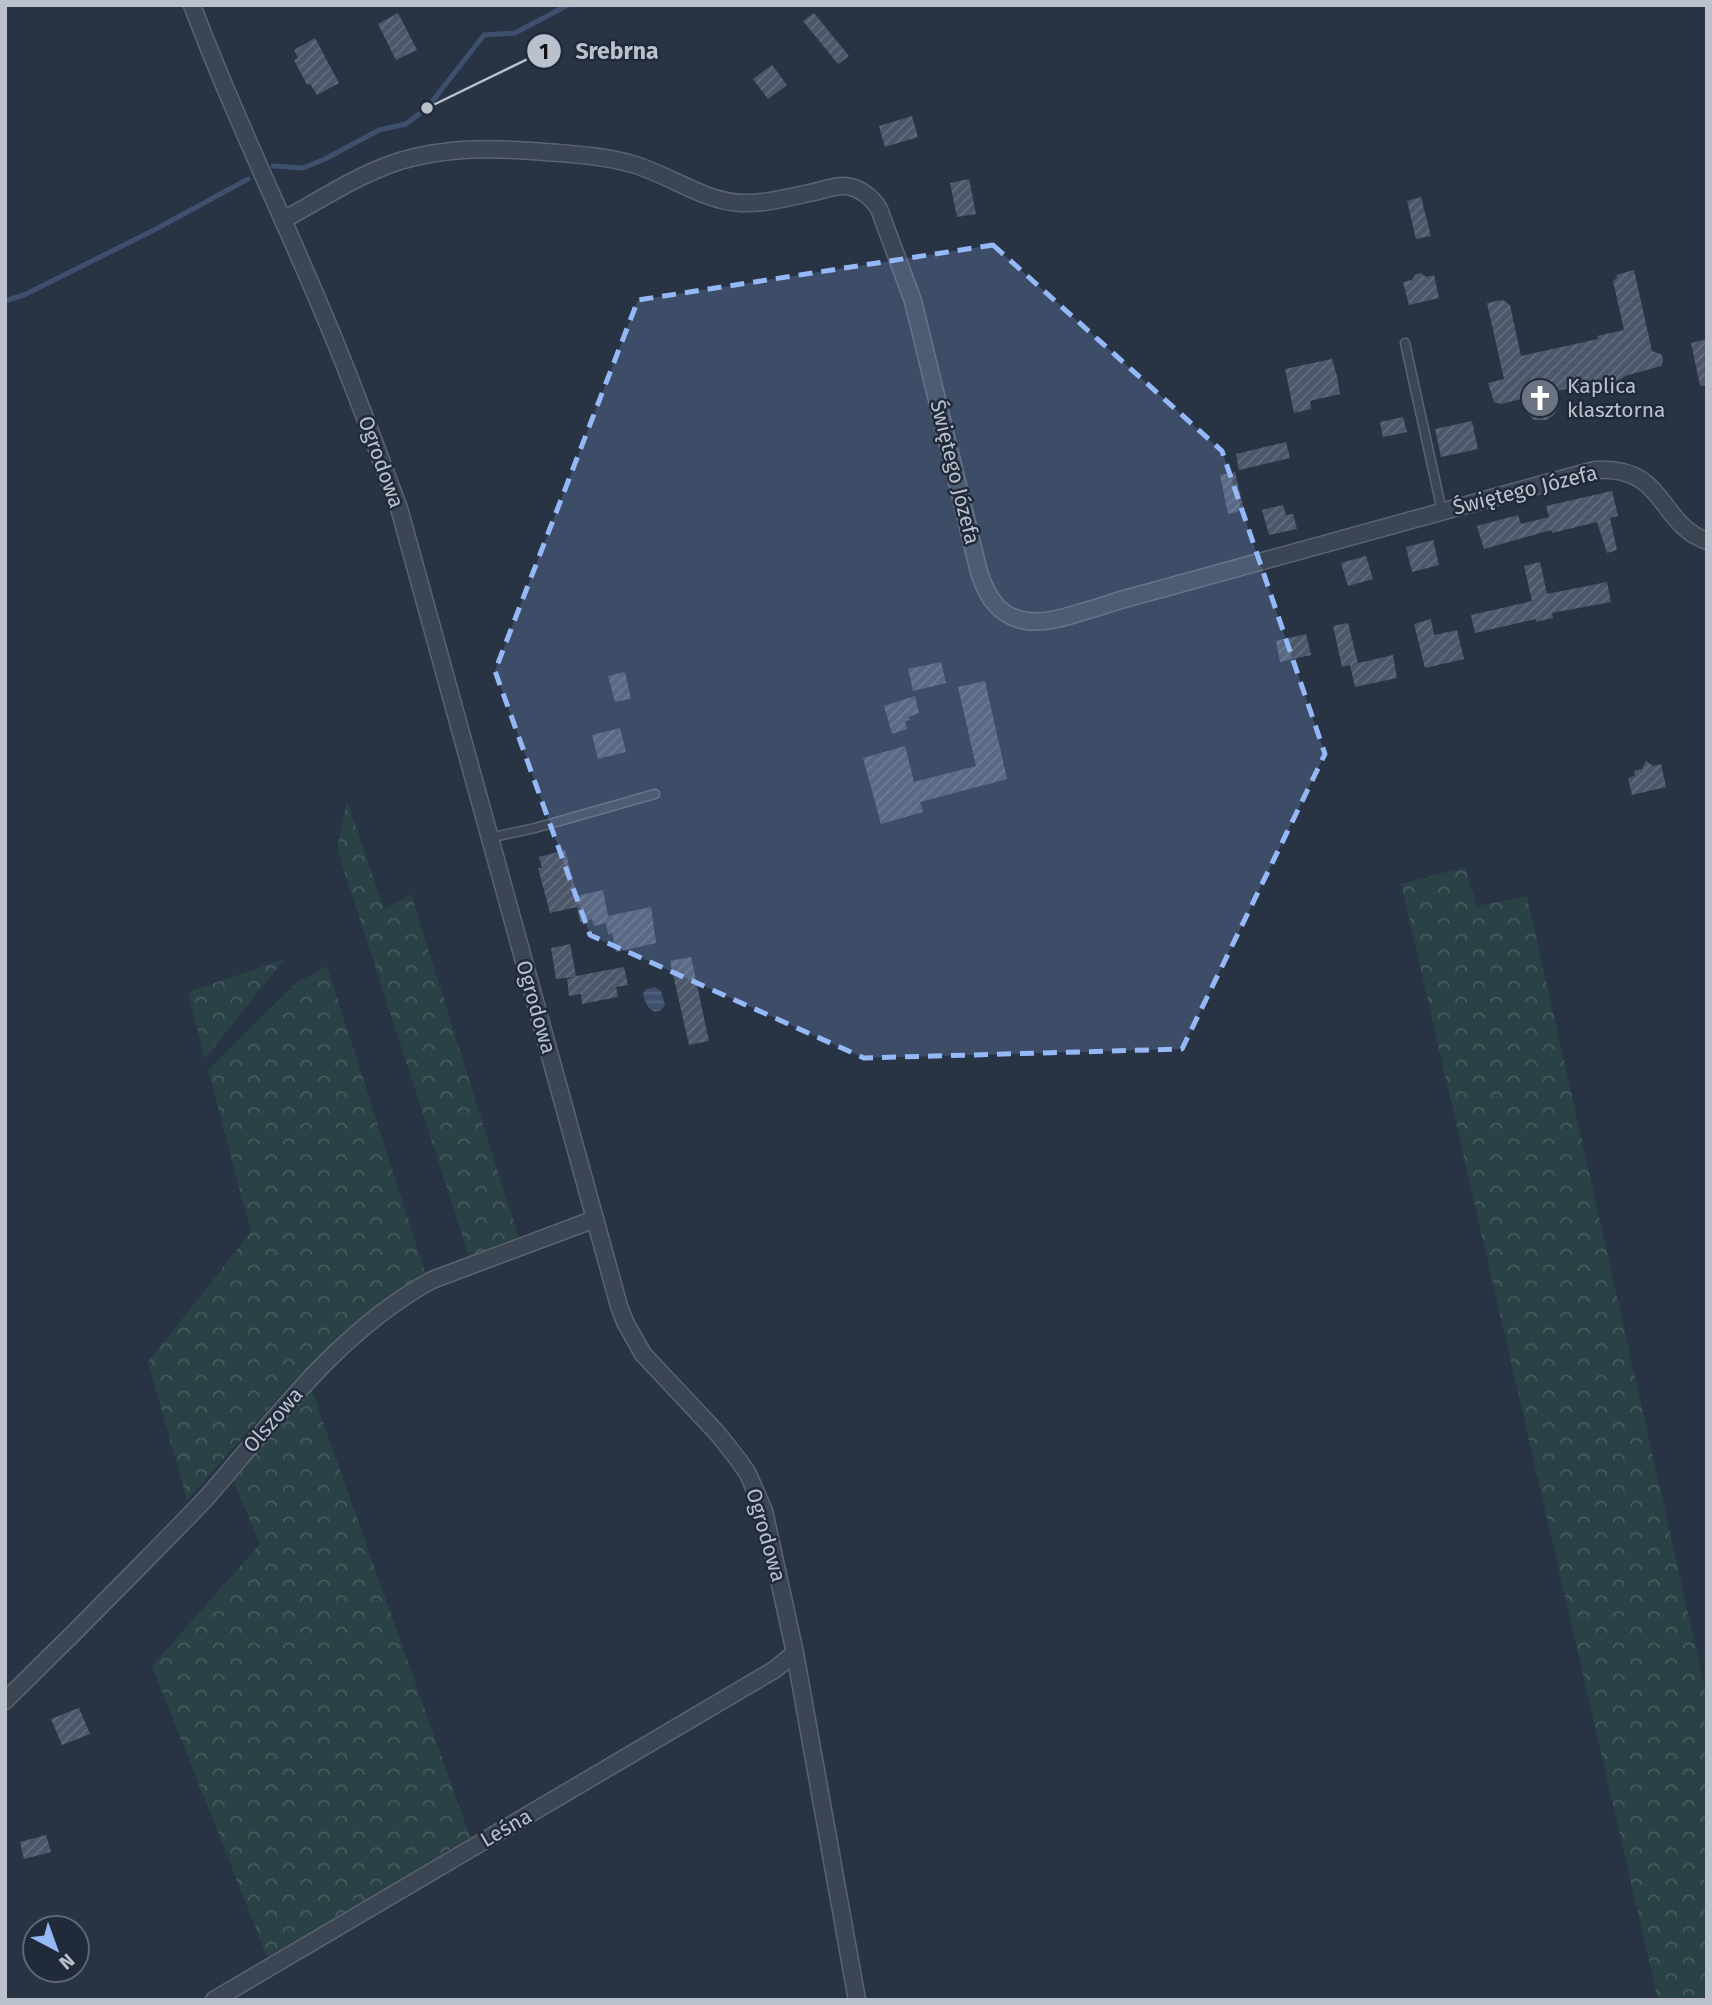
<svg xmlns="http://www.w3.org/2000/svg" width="1712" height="2005" font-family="'Fira Sans',sans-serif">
<defs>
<pattern id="forest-crowns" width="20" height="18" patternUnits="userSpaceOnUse" patternTransform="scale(1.75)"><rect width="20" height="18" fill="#2a4145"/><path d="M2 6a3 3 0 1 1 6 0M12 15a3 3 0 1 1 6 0" fill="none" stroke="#475b5f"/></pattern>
<pattern id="water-rules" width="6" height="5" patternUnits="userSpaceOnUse" patternTransform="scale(1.75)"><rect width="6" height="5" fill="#3e506d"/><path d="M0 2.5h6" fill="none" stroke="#586781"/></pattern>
<pattern id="building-hatch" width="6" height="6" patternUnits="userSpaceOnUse" patternTransform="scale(1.75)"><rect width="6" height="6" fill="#4c576a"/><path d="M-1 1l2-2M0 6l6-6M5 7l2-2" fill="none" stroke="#646d7e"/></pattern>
</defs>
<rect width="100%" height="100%" fill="#283344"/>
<g fill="url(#forest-crowns)">
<polygon points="347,801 384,909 411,894 519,1239 469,1256 337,849"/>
<polygon points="1465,867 1477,906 1527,896 1707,1697 1707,2000 1658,2000 1401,884"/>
<polygon points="284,959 205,1059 188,992"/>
<polygon points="327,966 425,1272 382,1303 293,1381 187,1500 148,1362 251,1232 208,1070 296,983"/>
<polygon points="311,1388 470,1837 268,1959 152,1666 260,1544 233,1481"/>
</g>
<path fill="url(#water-rules)" d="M655 987 661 991 665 1005 661 1010 655 1012C647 1008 645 1002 643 994L645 990Z"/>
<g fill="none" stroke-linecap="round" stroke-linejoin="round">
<g stroke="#3e506d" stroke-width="5">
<polyline points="273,166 303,168 325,159 379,130 406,124 427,108 484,35 515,33 568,5"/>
<polyline points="5,301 24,295 156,229 248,179"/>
</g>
</g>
<g fill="url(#building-hatch)">
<polygon points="398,13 417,50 396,60 378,24"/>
<polygon points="814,13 849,56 838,64 803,21"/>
<polygon points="315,38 339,83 317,95 310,84 307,85 294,60 298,58 294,50"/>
<polygon points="772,65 787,85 768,99 753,79"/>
<polygon points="912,116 918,137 885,147 879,126"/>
<polygon points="969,179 976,214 957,217 950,183"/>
<polygon points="1421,197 1431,236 1416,239 1407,201"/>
<polygon points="1634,270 1652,351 1661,354 1663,358 1663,362 1661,366 1625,376 1617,383 1610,378 1554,392 1558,407 1554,415 1546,420 1534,420 1527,413 1521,399 1501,404 1494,402 1488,383 1504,379 1487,303 1503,300 1510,305 1521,356 1598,339 1597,336 1624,330 1613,281 1617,278 1616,275"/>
<polygon points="1421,273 1426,277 1434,275 1439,298 1409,305 1403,282 1412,280 1415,275"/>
<polygon points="1707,339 1707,385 1700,386 1691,343"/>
<polygon points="1332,359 1337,376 1340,394 1310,401 1311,409 1294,413 1285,369"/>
<polygon points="1403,417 1407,432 1383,437 1380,422"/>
<polygon points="1472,421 1478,449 1441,457 1435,429"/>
<polygon points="1286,442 1290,458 1239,470 1236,454"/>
<polygon points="1235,472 1244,510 1228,514 1220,475"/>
<polygon points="1612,491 1618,516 1610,518 1617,550 1607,553 1597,522 1552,533 1551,530 1484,549 1477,526 1518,515 1521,524 1549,517 1546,506"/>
<polygon points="1283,505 1286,515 1293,514 1297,529 1269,535 1262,510"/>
<polygon points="1433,540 1439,565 1412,572 1406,547"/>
<polygon points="1366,556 1373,579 1348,586 1341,563"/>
<polygon points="1540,562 1547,594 1607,582 1611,602 1552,613 1553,618 1536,622 1536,619 1475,633 1471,615 1532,601 1524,566"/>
<polygon points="1431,619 1434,635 1457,630 1464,659 1425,668 1414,624"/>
<polygon points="1348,623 1358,663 1342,667 1333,626"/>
<polygon points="1306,634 1311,655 1280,662 1276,641"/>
<polygon points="1393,655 1397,678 1355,687 1350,665"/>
<polygon points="941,662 946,683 913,691 908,669"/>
<polygon points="625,672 631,699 615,702 608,676"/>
<polygon points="985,681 1007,779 920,802 923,812 881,824 863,758 905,746 914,782 976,766 958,687"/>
<polygon points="915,696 919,713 908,717 910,720 905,721 907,729 892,734 884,706"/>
<polygon points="620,728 626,752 598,759 592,735"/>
<polygon points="1646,761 1653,766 1661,764 1666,787 1632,795 1628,778 1635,776 1634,771 1642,769"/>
<polygon points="565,850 577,896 603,890 608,916 651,907 656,943 616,952 612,933 608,934 606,923 594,926 592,919 580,922 577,907 550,913 538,868 542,868 539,857"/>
<polygon points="570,944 576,976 624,967 628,985 616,987 618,997 582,1004 581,994 569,996 567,979 575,977 556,979 551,948"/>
<polygon points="691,957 709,1041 689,1045 670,961"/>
<polygon points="79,1708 90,1734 62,1745 51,1719"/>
<polygon points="46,1835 51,1852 24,1859 20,1842"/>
</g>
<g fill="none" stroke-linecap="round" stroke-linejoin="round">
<g stroke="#5b6371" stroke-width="11">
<g id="lane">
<polyline points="1405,343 1442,511"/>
<polyline points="489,838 535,828 655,794"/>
</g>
</g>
<g stroke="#5b6371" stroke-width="19">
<g id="street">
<path d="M192 5C234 117 287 224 332 334 356 392 377 450 399 508L619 1306 625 1322 643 1354 718 1434 740 1462 748 1474 764 1511 795 1653 857 2000"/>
<path d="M283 220C318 201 353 178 391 164 445 145 503 148 559 153 583 155 608 157 632 164 669 174 702 201 741 203 766 204 790 197 814 192 824 190 835 185 845 186 859 187 872 197 879 209L913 301 979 572C987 597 999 617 1027 621 1048 624 1070 615 1089 610 1113 602 1137 595 1161 589 1305 549 1450 509 1595 470 1666 465 1658 524 1707 541"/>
<path d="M5 1701C52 1655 98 1609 144 1562 165 1540 187 1519 207 1497 275 1419 339 1331 432 1280L595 1219"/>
<polyline points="214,2000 774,1670 795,1653"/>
</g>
</g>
<use href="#lane" stroke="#3c4553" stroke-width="8"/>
<use href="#street" stroke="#3c4553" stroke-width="16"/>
</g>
<path fill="#95b8f7" fill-opacity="0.2" stroke="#95b8f7" stroke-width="5" stroke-dasharray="14 9" stroke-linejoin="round" d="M993 245 1222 451 1325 754 1182 1049 864 1058 590 935 495 671 638 300Z"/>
<defs>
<g id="church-disc" transform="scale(2.0125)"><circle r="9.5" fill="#6b7280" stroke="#212a39"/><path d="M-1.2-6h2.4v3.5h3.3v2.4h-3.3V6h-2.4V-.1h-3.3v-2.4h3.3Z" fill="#fff"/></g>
</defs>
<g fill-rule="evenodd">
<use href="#church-disc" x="1540" y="398"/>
</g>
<g text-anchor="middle" stroke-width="5" stroke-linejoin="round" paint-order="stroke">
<g font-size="21" fill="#bac1cd" stroke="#212a39" text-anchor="start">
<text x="1567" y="393">Kaplica<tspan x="1567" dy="24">klasztorna</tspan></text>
</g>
<g font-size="21" fill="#bac1cd" stroke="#212a39">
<text transform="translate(381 462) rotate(70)" y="7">Ogrodowa</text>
<text transform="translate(955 472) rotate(76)" y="7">Świętego Józefa</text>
<text transform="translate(1525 490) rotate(-14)" y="7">Świętego Józefa</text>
<text transform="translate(536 1007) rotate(74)" y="7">Ogrodowa</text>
<text transform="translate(273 1420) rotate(-49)" y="7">Olszowa</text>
<text transform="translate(766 1535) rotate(74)" y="7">Ogrodowa</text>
<text transform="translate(506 1828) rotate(-30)" y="7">Leśna</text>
</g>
</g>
<path fill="none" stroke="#bac1cd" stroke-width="2.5" d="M427 108L544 51"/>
<g fill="#bac1cd" stroke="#212a39" stroke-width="2.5">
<circle cx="427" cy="108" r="7"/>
<circle cx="544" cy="51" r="18"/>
</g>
<g font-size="21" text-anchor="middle" font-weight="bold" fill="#111">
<text x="544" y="59">1</text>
</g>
<g font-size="23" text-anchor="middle" font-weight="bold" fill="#bac1cd" stroke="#212a39" stroke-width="5" stroke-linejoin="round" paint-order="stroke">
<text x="617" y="59">Srebrna</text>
</g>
<rect width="1712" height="2005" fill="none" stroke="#bac1cd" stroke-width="14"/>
<g transform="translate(56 1949) rotate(139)"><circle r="33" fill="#212a39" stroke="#5e6674" stroke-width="2"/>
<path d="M0-5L12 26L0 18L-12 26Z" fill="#95b8f7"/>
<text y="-10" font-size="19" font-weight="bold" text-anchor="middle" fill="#bac1cd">N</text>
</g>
</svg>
